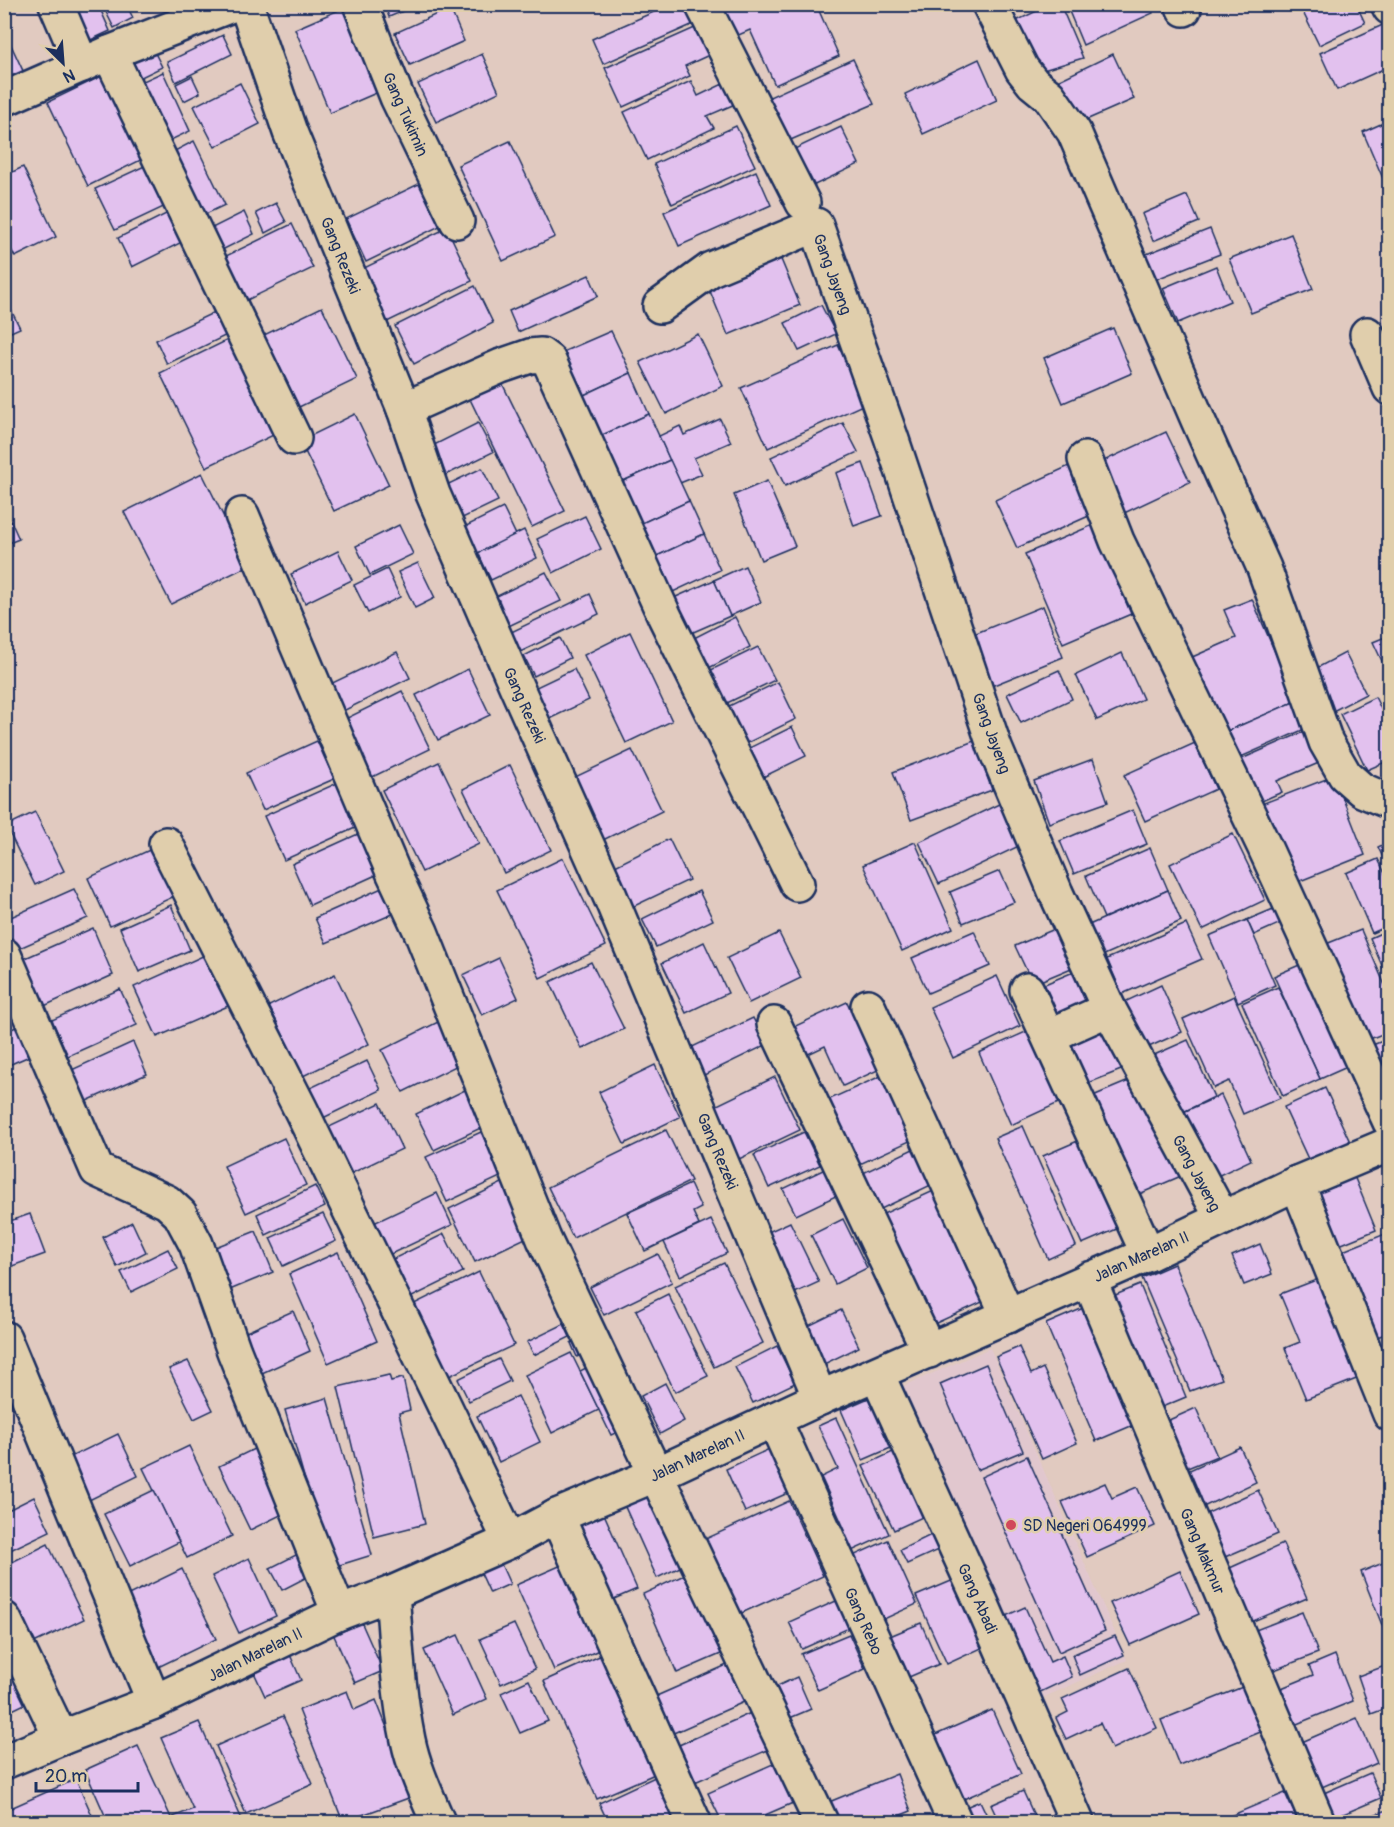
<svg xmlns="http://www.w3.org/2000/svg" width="1394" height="1827" font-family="Pangolin,sans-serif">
<rect width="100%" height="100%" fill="#e1cac0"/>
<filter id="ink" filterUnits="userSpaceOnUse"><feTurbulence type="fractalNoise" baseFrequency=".0167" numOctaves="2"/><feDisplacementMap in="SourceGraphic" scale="12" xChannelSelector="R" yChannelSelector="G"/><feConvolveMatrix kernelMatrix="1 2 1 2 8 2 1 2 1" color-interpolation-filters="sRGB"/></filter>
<g filter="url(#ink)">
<polygon fill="#e1c7ce" points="990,1348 1127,1660 1031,1703 895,1390"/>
<g fill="#e2c1ee" stroke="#1b2f5e" stroke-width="1.5">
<polygon points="64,4 98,4 110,31 82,44"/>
<polygon points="102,4 126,4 133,18 114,28"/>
<polygon points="384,4 420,4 389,17"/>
<polygon points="672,4 688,4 696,23 603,64 592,39"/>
<polygon points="732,4 816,4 839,56 775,85 750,30 727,40 715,12"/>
<polygon points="1051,4 1060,4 1083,58 1040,71 1016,21"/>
<polygon points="1066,4 1149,4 1153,13 1083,45"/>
<polygon points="1299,4 1356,4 1365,23 1319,45"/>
<polygon points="348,6 383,90 330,113 295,29"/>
<polygon points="450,8 464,41 410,65 395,33"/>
<polygon points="1385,24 1390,34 1390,66 1337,90 1320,53"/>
<polygon points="697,27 709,55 685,66 690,76 623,107 605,68"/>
<polygon points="4,30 24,73 4,82"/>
<polygon points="223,35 232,54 176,82 167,62"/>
<polygon points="152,47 162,67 129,83 119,63"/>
<polygon points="482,54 499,92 436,122 418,84"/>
<polygon points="1113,54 1134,99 1079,123 1049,85"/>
<polygon points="853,59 874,104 786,142 763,100"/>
<polygon points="979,59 997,100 923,134 905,94"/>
<polygon points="110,72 151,155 88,186 48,102"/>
<polygon points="163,72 190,131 158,146 130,87"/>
<polygon points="192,76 200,93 184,101 176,84"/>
<polygon points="691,81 698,96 725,83 735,104 707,116 714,128 647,160 624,112"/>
<polygon points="240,83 260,124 215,147 194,106"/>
<polygon points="1390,120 1390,181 1385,183 1363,132"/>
<polygon points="736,126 755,166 672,204 654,164"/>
<polygon points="841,127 859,164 804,190 786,153"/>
<polygon points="194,141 225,205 195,219 165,156"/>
<polygon points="510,141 555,237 503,261 458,165"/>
<polygon points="151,163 170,204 115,230 95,189"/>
<polygon points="23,167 56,237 15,257 4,235 4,176"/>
<polygon points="756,171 771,205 679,246 664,212"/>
<polygon points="425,181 446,223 366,262 346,219"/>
<polygon points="1187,195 1199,222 1153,241 1142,214"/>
<polygon points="276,203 286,222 265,233 256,213"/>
<polygon points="172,211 186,240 132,267 118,238"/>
<polygon points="244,212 254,234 222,250 212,228"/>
<polygon points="292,224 313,268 247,300 226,256"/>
<polygon points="447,228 472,281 387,322 362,269"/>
<polygon points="1210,229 1220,254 1154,280 1144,255"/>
<polygon points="1291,234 1313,289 1251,313 1229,259"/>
<polygon points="775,245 800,305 728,335 703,274"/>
<polygon points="1216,266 1230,301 1178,323 1163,288"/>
<polygon points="589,275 598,296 518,332 509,311"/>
<polygon points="475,286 493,323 414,364 395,326"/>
<polygon points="4,296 20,328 4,335"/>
<polygon points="821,305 836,334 799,351 785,323"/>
<polygon points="322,307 357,379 299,407 264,335"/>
<polygon points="217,311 229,334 167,364 156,340"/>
<polygon points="1113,328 1132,373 1063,403 1044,358"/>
<polygon points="611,331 631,373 571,401 551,357"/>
<polygon points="698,334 723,386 666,414 640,362"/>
<polygon points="238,335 284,430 206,467 160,373"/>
<polygon points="838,345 865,404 768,448 741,388"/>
<polygon points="631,373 649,414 589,441 571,401"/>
<polygon points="500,379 565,511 532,527 468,395"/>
<polygon points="355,414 389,485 334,511 300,441"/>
<polygon points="649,414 670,460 610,487 589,441"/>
<polygon points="720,419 731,442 694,458 702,474 680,483 659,436 680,426 684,435"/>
<polygon points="478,423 493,452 446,475 432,446"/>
<polygon points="843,423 858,452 785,486 771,457"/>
<polygon points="1166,432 1190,482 1120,515 1097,464"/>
<polygon points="670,460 689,501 629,529 610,487"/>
<polygon points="863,463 882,516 854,526 836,473"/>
<polygon points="1069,466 1091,515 1017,548 995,500"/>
<polygon points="482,468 498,501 454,522 438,489"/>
<polygon points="202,473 248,566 171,604 124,512"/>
<polygon points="767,481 795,546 761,560 734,495"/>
<polygon points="689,501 704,534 644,562 629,529"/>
<polygon points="4,506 19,539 4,545"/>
<polygon points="503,508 516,535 470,557 458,530"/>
<polygon points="585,516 601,549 553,573 537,539"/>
<polygon points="399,525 413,554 370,575 356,546"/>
<polygon points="1093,525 1131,614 1063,643 1025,554"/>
<polygon points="524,530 537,558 491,580 478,553"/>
<polygon points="704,534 720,570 660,598 644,562"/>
<polygon points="338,551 352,580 305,603 291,574"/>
<polygon points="418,563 435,598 415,608 398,572"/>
<polygon points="745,566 761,602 730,616 714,580"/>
<polygon points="387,569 400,597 368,613 354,585"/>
<polygon points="546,572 561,601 498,631 485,602"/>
<polygon points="714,580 730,616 682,637 667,601"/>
<polygon points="590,594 599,614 514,655 505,635"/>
<polygon points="1252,599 1296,701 1223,733 1190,658 1236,638 1224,610"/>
<polygon points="1043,606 1063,657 984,689 964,638"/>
<polygon points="735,617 750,647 703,671 688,641"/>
<polygon points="630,632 672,721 626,743 584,655"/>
<polygon points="1390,635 1390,678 1373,642"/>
<polygon points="560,638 570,658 534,676 524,656"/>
<polygon points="758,647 775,680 725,704 709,671"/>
<polygon points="397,652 410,678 337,714 324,687"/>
<polygon points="1122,653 1143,699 1097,720 1076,675"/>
<polygon points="1345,653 1366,694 1331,712 1311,671"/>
<polygon points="468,669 490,715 438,740 416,695"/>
<polygon points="574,669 589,700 547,720 532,689"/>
<polygon points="1059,670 1072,699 1021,723 1007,694"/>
<polygon points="778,682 796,719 743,745 725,708"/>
<polygon points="402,691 430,749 366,780 337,723"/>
<polygon points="1375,697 1390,727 1390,760 1367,770 1340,714"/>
<polygon points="1296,701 1307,728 1234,760 1223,733"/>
<polygon points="792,727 806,756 757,780 743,751"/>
<polygon points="1308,730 1321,762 1277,781 1282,792 1255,804 1237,761"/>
<polygon points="317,741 334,779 263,810 246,773"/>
<polygon points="974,741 992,790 911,820 893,772"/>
<polygon points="1195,743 1216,789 1145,821 1124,775"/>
<polygon points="632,750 662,811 603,840 573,778"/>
<polygon points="1093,759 1108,802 1049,823 1034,781"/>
<polygon points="439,762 479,844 422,872 382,790"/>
<polygon points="510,765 551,850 504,873 463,789"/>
<polygon points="1334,776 1365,855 1285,887 1254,807"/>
<polygon points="344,780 364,824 284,860 264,816"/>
<polygon points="999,804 1019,846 939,884 919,842"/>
<polygon points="1133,810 1147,844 1074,874 1060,841"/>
<polygon points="35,812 64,871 35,885 6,826"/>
<polygon points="369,829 387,870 310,905 292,864"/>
<polygon points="1233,834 1265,900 1202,930 1170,864"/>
<polygon points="669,839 689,880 630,908 611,868"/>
<polygon points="1390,841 1390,872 1378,847"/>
<polygon points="915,842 953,928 902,951 863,865"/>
<polygon points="154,848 175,896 110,926 88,878"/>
<polygon points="1150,848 1168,890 1104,918 1086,876"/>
<polygon points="563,858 606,946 540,978 497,890"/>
<polygon points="1378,859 1390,884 1390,925 1372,933 1346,873"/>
<polygon points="1000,871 1014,902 963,923 950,892"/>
<polygon points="384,887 395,913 326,943 315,918"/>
<polygon points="74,889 88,918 15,950 4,926 4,920"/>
<polygon points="1168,890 1181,921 1102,956 1089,925"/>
<polygon points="699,891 713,920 656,947 642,919"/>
<polygon points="171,905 190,950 139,972 120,928"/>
<polygon points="1283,905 1290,919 1254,935 1247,920"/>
<polygon points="1247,920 1275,985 1238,1002 1209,936"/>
<polygon points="1186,924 1202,959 1122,994 1107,959"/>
<polygon points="1064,925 1081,964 1033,984 1015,946"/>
<polygon points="93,928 113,975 42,1007 21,960"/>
<polygon points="1390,929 1390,984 1370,938"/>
<polygon points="1361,930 1390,997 1390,1031 1362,1042 1321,946"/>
<polygon points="974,931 990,966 928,993 912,958"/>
<polygon points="779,933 801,978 749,1003 727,958"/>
<polygon points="704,942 728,993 686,1013 662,963"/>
<polygon points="205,955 228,1006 157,1037 134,987"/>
<polygon points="499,958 518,998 482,1015 463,975"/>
<polygon points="1311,960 1356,1063 1320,1079 1274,976"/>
<polygon points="591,962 624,1029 582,1049 550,982"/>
<polygon points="1083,968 1098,1004 1048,1025 1033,989"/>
<polygon points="335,974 369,1044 303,1076 269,1006"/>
<polygon points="997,976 1020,1026 953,1058 930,1007"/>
<polygon points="4,982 23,1012 4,1020"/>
<polygon points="1161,985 1182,1032 1140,1051 1120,1004"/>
<polygon points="1278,987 1320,1079 1283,1096 1242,1003"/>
<polygon points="120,989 137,1025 68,1056 52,1020"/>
<polygon points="1234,996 1280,1098 1243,1114 1229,1081 1214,1088 1183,1019"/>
<polygon points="847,1002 878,1070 843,1086 825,1046 802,1057 789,1029"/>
<polygon points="753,1018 766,1045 702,1076 688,1049"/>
<polygon points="442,1020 462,1063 403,1092 382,1050"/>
<polygon points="21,1025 34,1054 4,1067 4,1032"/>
<polygon points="1114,1027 1131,1066 1086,1084 1066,1038 1086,1030 1089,1037"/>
<polygon points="1030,1030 1063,1101 1011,1125 979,1053"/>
<polygon points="1390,1038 1390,1107 1365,1048"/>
<polygon points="1188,1040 1214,1097 1179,1114 1152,1056"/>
<polygon points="133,1042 147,1074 80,1104 65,1073"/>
<polygon points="367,1061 381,1090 321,1119 306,1090"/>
<polygon points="655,1065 680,1117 624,1144 599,1092"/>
<polygon points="883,1075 912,1140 849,1169 819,1104"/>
<polygon points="775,1077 800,1130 739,1159 713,1107"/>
<polygon points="1136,1078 1181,1176 1137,1195 1093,1096"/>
<polygon points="1325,1088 1350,1142 1309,1161 1284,1107"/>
<polygon points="467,1089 485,1126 434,1150 416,1114"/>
<polygon points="1221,1095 1251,1160 1209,1180 1179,1114"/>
<polygon points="380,1103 402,1149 350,1174 327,1128"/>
<polygon points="1023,1126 1076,1246 1048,1259 995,1138"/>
<polygon points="666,1130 691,1181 573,1238 548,1187"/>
<polygon points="481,1132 490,1151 502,1146 513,1171 447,1202 426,1157"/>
<polygon points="804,1132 820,1165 769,1188 754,1155"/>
<polygon points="1087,1137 1126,1225 1082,1244 1043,1156"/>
<polygon points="284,1138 306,1185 246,1213 224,1166"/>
<polygon points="913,1149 931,1185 881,1209 863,1173"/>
<polygon points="825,1169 838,1195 796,1215 783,1189"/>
<polygon points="1352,1171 1376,1230 1332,1248 1307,1189"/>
<polygon points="508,1180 534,1234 475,1262 449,1209"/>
<polygon points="690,1184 701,1208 693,1212 699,1225 645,1251 627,1213"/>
<polygon points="315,1186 325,1207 266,1235 257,1214"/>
<polygon points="938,1189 989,1299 934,1324 883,1214"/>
<polygon points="437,1193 452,1225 376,1261 361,1229"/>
<polygon points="30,1214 45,1254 4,1269 4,1223"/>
<polygon points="323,1214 336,1241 283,1266 270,1238"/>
<polygon points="843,1219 867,1268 835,1284 811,1235"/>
<polygon points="711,1220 727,1253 680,1276 664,1242"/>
<polygon points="132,1222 146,1252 117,1267 103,1237"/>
<polygon points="790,1222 819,1282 786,1297 757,1237"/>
<polygon points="256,1231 273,1272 225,1292 208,1250"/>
<polygon points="1390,1232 1390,1332 1367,1341 1333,1255"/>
<polygon points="444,1234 463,1272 406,1300 387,1262"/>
<polygon points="1260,1244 1272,1274 1244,1285 1232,1256"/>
<polygon points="168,1249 178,1269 131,1292 121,1272"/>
<polygon points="338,1252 377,1341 328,1363 289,1274"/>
<polygon points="658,1254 672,1282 604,1315 590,1287"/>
<polygon points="724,1263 763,1343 714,1367 675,1286"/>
<polygon points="1174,1264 1222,1379 1190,1391 1142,1278"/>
<polygon points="479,1272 514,1345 441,1380 406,1308"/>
<polygon points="1324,1277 1364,1376 1306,1399 1285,1348 1300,1342 1280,1294"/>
<polygon points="1140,1285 1186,1397 1150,1412 1103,1300"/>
<polygon points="668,1294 708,1376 675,1392 636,1310"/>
<polygon points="1088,1306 1138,1423 1096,1441 1046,1324"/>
<polygon points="841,1310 859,1347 816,1368 798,1331"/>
<polygon points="293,1311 310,1351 262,1373 244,1333"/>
<polygon points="564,1324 570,1337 534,1355 527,1342"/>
<polygon points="583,1337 590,1350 577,1357 571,1343"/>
<polygon points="777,1346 795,1383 753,1403 735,1367"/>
<polygon points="1019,1347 1031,1374 1043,1368 1077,1443 1042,1459 996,1357"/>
<polygon points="1390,1347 1390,1392 1373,1354"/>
<polygon points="571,1353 599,1410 552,1433 525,1375"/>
<polygon points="499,1359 510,1381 469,1401 458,1379"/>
<polygon points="188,1361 213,1410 194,1419 169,1369"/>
<polygon points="598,1362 629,1427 611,1435 580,1371"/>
<polygon points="986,1364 1023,1451 977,1470 940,1384"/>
<polygon points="389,1375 391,1381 403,1378 410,1410 399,1413 425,1524 374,1537 338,1387"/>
<polygon points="665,1383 684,1421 660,1434 641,1396"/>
<polygon points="518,1396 540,1442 499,1462 477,1416"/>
<polygon points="871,1397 893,1447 863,1460 841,1410"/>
<polygon points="327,1398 372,1555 330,1568 285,1410"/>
<polygon points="1196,1408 1217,1456 1180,1471 1160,1424"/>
<polygon points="836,1418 889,1534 845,1554 835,1534 845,1530 821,1477 838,1469 818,1426"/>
<polygon points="118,1434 138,1476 81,1504 60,1462"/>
<polygon points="778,1445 797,1489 745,1512 726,1469"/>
<polygon points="189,1446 232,1536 187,1558 143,1468"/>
<polygon points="258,1447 289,1511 250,1530 219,1466"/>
<polygon points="1240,1447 1256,1482 1199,1509 1183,1473"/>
<polygon points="897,1450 927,1515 894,1530 863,1466"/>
<polygon points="1027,1456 1105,1631 1059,1652 981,1477"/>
<polygon points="656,1482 691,1562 657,1578 621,1498"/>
<polygon points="1105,1483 1112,1498 1137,1487 1155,1526 1087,1557 1062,1502"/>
<polygon points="154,1490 179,1542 130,1566 104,1514"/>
<polygon points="1258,1490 1278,1534 1218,1560 1199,1517"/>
<polygon points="34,1497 50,1531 4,1553 4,1512"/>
<polygon points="789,1501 823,1576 735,1616 701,1541"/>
<polygon points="601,1507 637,1589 607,1602 570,1521"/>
<polygon points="931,1535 938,1550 907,1564 900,1550"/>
<polygon points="888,1540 917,1604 873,1624 844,1560"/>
<polygon points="48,1544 84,1619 32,1644 4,1589 4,1566"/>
<polygon points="1283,1544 1307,1598 1244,1625 1221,1572"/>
<polygon points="304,1551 315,1573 282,1590 270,1568"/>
<polygon points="249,1558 276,1616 239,1633 212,1576"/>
<polygon points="1390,1560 1390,1633 1386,1635 1361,1572"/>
<polygon points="571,1561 608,1646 554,1670 516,1585"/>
<polygon points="500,1562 510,1584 490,1593 480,1571"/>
<polygon points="182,1569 216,1639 152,1670 118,1600"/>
<polygon points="695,1570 730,1650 677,1673 643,1594"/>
<polygon points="1180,1571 1199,1614 1130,1645 1110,1603"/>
<polygon points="956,1579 986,1646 947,1664 916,1596"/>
<polygon points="836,1601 849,1628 802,1649 789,1622"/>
<polygon points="1025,1607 1050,1662 1063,1656 1072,1677 1032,1696 997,1620"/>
<polygon points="1302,1612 1318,1653 1264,1674 1248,1633"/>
<polygon points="359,1617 383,1671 355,1683 331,1629"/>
<polygon points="921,1623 939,1664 909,1677 890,1636"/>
<polygon points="514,1624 535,1669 501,1684 480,1639"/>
<polygon points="849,1634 865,1669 818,1690 801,1654"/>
<polygon points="458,1635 487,1699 453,1715 424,1650"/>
<polygon points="1115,1636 1124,1655 1080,1675 1072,1655"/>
<polygon points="4,1644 31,1701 4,1714"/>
<polygon points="288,1650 301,1680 265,1696 251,1666"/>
<polygon points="604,1654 657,1773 597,1799 544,1681"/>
<polygon points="1335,1655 1353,1701 1287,1728 1272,1692 1313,1675 1309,1666"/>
<polygon points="736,1661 753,1698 669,1735 652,1698"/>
<polygon points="1390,1664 1390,1707 1371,1714 1358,1676"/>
<polygon points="1129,1668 1157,1728 1112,1749 1100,1723 1066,1739 1056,1718 1068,1712 1062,1699"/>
<polygon points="797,1677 811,1709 778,1723 764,1692"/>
<polygon points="529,1680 548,1721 520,1733 501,1693"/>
<polygon points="1245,1686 1263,1731 1179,1765 1161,1720"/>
<polygon points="347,1691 354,1710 376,1700 414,1796 343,1822 299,1710"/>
<polygon points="762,1708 779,1745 695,1782 679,1745"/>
<polygon points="992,1710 1021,1774 959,1801 931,1737"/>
<polygon points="283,1716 313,1784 246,1814 216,1746"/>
<polygon points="1357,1718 1377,1763 1315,1790 1295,1745"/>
<polygon points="199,1722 243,1822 176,1822 173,1817 193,1809 161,1738"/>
<polygon points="138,1746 173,1822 108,1822 85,1770"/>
<polygon points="784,1759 802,1799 749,1822 722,1822 708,1793"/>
<polygon points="1370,1773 1381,1798 1327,1821 1317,1796"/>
<polygon points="897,1774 911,1811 884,1822 823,1822 817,1807"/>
<polygon points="657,1776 678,1822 608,1822 599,1803"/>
<polygon points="76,1779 95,1822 4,1822 4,1811"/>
<polygon points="1023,1791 1037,1822 999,1822 991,1805"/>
<polygon points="1285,1793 1298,1822 1216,1822"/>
<polygon points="980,1801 990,1822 959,1822 954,1812"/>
<polygon points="1390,1809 1390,1822 1354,1822"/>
</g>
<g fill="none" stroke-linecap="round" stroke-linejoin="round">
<g stroke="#1b2f5e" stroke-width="38">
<g id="minor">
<polyline points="56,4 82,65"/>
<polyline points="246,4 290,132 404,409 433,494 517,688 610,896 820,1398"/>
<polyline points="360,4 397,97 457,221"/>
<polyline points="702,4 803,203"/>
<polyline points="989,4 1022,69 1033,83 1049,96 1074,132 1198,420 1264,568 1326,742 1345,775 1362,790 1390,802"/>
<polyline points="1182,4 1184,9"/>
<polyline points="1388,4 1390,8"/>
<polyline points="109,53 294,438"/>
<polyline points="4,99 109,53 234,4"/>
<polyline points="660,306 711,269 816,225 891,437 995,748 1056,893 1109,1009 1222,1218"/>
<polyline points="1367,334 1390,388"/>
<polyline points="404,409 501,366 530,356 541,355 549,361 665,617 797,884"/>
<polyline points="1085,459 1117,541 1264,846 1390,1122"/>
<polyline points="242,515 394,874 421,932 544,1239 821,1822"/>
<polyline points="166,844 301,1110 510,1541"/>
<polyline points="4,955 97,1170 167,1202 180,1214 196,1244 234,1351 339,1613"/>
<polyline points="1027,990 1148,1254"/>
<polyline points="868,1006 1008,1316"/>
<polyline points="774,1024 929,1351"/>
<polyline points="1049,1036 1109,1009"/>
<polyline points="1297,1183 1390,1414"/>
<polyline points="1089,1279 1318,1822"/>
<polyline points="4,1338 154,1702"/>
<polyline points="877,1374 981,1602 1077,1822"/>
<polyline points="774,1419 955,1822"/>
<polyline points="557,1516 694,1822"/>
<path d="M392 1593C396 1642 398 1692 408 1740 414 1769 427 1796 438 1822"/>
<polyline points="4,1619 61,1738"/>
<polyline points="4,1762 61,1738 154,1702 339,1613 392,1593 510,1541 557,1516 657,1474 820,1398 1148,1254 1297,1183 1390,1144"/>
</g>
</g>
<use href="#minor" stroke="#e0ceac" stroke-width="33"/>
</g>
</g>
<circle fill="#d1495b" stroke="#e0ceac" stroke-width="2" cx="1011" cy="1525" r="6"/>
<g text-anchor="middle" stroke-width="5" stroke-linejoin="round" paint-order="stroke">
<g font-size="16" fill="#1b2f5e" stroke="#e0ceac">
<text transform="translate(406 114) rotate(66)" y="6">Gang Tukimin</text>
<text transform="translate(341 255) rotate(68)" y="6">Gang Rezeki</text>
<text transform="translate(833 274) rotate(70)" y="6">Gang Jayeng</text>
<text transform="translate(525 705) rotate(66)" y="6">Gang Rezeki</text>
<text transform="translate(992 733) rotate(70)" y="6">Gang Jayeng</text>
<text transform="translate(718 1151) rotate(67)" y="6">Gang Rezeki</text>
<text transform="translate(1197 1173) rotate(62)" y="6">Gang Jayeng</text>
<text transform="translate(1141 1256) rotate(-24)" y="6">Jalan Marelan II</text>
<text transform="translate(697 1455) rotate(-25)" y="6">Jalan Marelan II</text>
<text transform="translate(1203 1551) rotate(67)" y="6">Gang Makmur</text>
<text transform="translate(978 1598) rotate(66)" y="6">Gang Abadi</text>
<text transform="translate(864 1621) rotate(66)" y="6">Gang Rebo</text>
<text transform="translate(255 1654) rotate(-26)" y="6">Jalan Marelan II</text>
</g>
<g font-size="16" fill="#1b2f5e" stroke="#e0ceac" text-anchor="start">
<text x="1023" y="1531">SD Negeri 064999</text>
</g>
</g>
<rect width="1394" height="1827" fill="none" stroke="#e0ceac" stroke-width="24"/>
<rect x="12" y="12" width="1370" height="1803" fill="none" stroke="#1b2f5e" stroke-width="2" filter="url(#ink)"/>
<g transform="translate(63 63) rotate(155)" stroke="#e0ceac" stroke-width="4.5" paint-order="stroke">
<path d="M0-4.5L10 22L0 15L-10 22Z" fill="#1b2f5e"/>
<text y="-9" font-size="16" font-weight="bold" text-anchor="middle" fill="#1b2f5e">N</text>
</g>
<path d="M36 1782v9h102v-9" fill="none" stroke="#1b2f5e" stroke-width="3"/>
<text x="45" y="1782" font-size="18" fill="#1b2f5e" stroke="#e0ceac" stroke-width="4.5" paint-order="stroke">20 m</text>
</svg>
